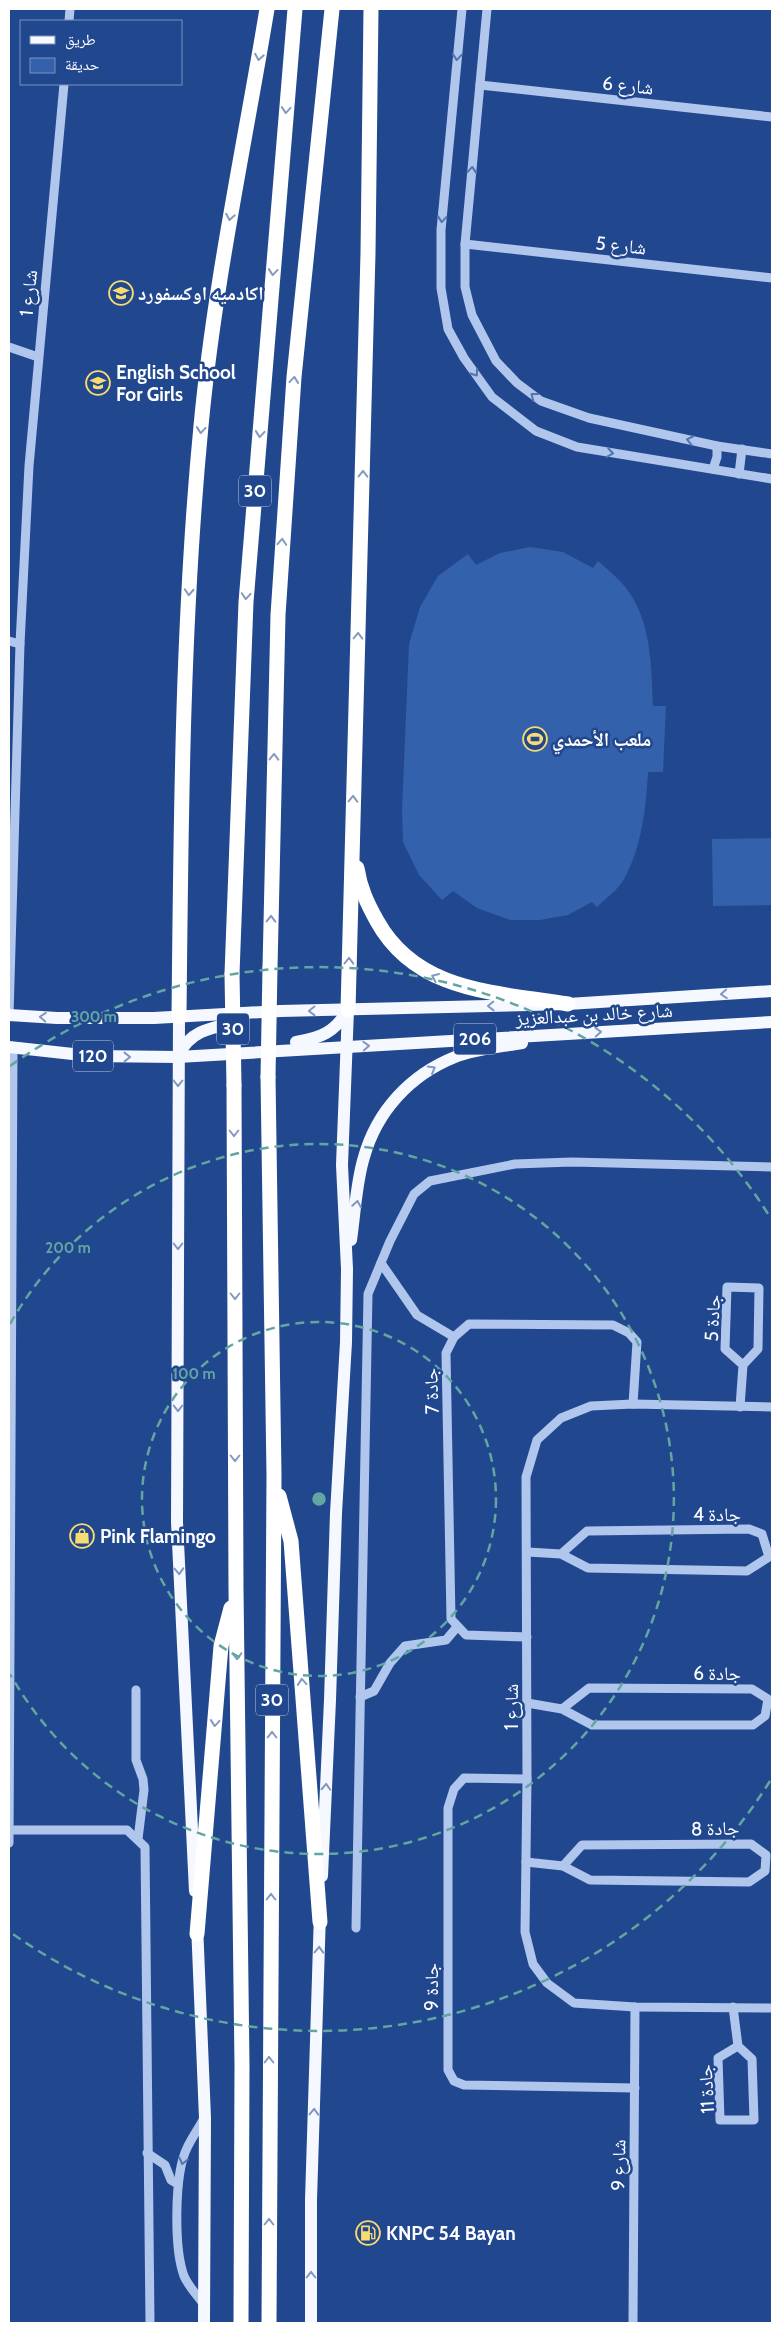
<svg xmlns="http://www.w3.org/2000/svg" width="781" height="2332" font-family="Cabin,'Noto Naskh Arabic',sans-serif">
<rect width="100%" height="100%" fill="#21488e"/>
<g fill="#3461ac">
<path d="M530 547 563 552 593 568 598 561C606 568 614 575 621 582 652 616 651 664 653 706H666L663 772H648C646 807 642 847 624 879 619 889 606 898 597 907L592 902 568 915 540 920H510L477 908 453 891 442 900 419 875 403 842 402 810 409 644 420 607 438 576 468 554 476 565 500 553Z"/>
<polygon points="772,838 772,905 713,906 712,839"/>
</g>
<g fill="none" stroke-linecap="round" stroke-linejoin="round">
<g stroke="#b0c6ec" stroke-width="9">
<polyline points="462,9 441,230 441,288 448,329 464,358 492,397 536,431 577,447 772,479"/>
<polyline points="487,9 465,244 465,287 472,315 496,361 517,383 541,401 589,418 717,446 772,454"/>
<polyline points="69,21 70,9"/>
<polyline points="480,85 772,117"/>
<polyline points="465,244 772,278"/>
<polyline points="9,347 38,357"/>
<polyline points="713,469 717,457 717,446"/>
<polyline points="739,474 742,449"/>
<polyline points="9,641 20,644"/>
<polyline points="9,1015 20,644 29,466 64,84"/>
<polyline points="381,1263 417,1315 454,1337"/>
<polyline points="740,1407 743,1365 758,1349 759,1288 727,1287 725,1349 743,1365"/>
<polyline points="772,1407 633,1404 591,1406 561,1418 537,1440 526,1477 527,1779 525,1932 533,1964 547,1983 574,2003 635,2007 772,2008"/>
<polyline points="528,1552 561,1554 588,1568 747,1571 769,1557 762,1534 749,1529 587,1531 561,1554"/>
<polyline points="527,1637 466,1635 451,1619 446,1353 454,1337 469,1324 613,1325 629,1333 637,1342 633,1404"/>
<polyline points="136,1690 136,1760 143,1779 144,1790 138,1839"/>
<polyline points="360,1697 374,1691 390,1663 405,1646 446,1640 457,1627"/>
<polyline points="527,1703 562,1709 592,1725 753,1725 765,1716 768,1699 752,1689 589,1688 562,1709"/>
<polyline points="527,1779 464,1778 454,1789 448,1808 448,2070 454,2081 464,2085 635,2088"/>
<polyline points="9,1830 127,1830 145,1847 150,2323"/>
<polyline points="9,1843 13,1048"/>
<polyline points="526,1862 563,1866 590,1880 749,1882 765,1871 766,1855 751,1844 582,1845 563,1866"/>
<polyline points="356,1928 368,1294 390,1241 414,1194 430,1181 515,1164 572,1162 772,1167"/>
<polyline points="733,2007 738,2046 752,2059 754,2120 720,2120 718,2058 738,2046"/>
<polyline points="147,2153 165,2165 171,2180 178,2184"/>
<path d="M204 2305C198 2296 188 2286 184 2276 174 2249 174 2174 187 2148 192 2137 199 2128 204 2118"/>
<polyline points="633,2323 635,2007"/>
</g>
<g stroke="#f6f8ff" stroke-width="12">
<polyline points="9,1015 57,1018 154,1018 280,1011 568,1004 772,991"/>
<polyline points="179,1017 177,1522 195,1891"/>
<path d="M296 1042C321 1038 335 1032 348 1010"/>
<polyline points="9,1047 91,1056 178,1057 772,1022"/>
<path d="M179 1055C190 1029 216 1027 241 1021"/>
<path d="M351 1240C355 1213 356 1183 364 1157 377 1111 410 1075 455 1057 475 1049 500 1047 522 1043"/>
<polyline points="322,1876 330,1700 336,1513 346,1342 347,1269 342,1165 348,1010"/>
<polyline points="197,1924 205,2118 204,2323"/>
<polyline points="311,2323 311,2200 320,1913"/>
</g>
<g stroke="#fff" stroke-width="15">
<path d="M357 868C360 888 367 903 377 921 417 993 496 992 568 1004"/>
<polyline points="270,968 278,615 294,377 332,9"/>
<polyline points="232,974 246,602 295,9"/>
<polyline points="348,1010 368,253 371,9"/>
<path d="M179 1017C181 820 182 623 201 426 214 286 244 148 267 9"/>
<polyline points="268,1077 274,1475 269,2323"/>
<polyline points="234,1085 236,1589 242,2065 241,2323"/>
<polyline points="279,1496 291,1541 320,1922"/>
<polyline points="197,1934 221,1646 231,1608"/>
</g>
<g stroke="#fff" stroke-width="15">
<polyline points="232,974 234,1085"/>
<polyline points="268,1077 270,968"/>
</g>
</g>
<defs><path id="oneway-chevron" d="M-2-3.5L2.5 0L-2 3.5" fill="none" stroke-width="1.6" stroke-linecap="round" stroke-linejoin="round" transform="scale(1.25)"/></defs>
<g stroke="#859ac1">
<use href="#oneway-chevron" transform="translate(259 57) rotate(100)"/>
<use href="#oneway-chevron" transform="translate(286 110) rotate(95)"/>
<use href="#oneway-chevron" transform="translate(230 217) rotate(100)"/>
<use href="#oneway-chevron" transform="translate(273 272) rotate(95)"/>
<use href="#oneway-chevron" transform="translate(294 380) rotate(-85)"/>
<use href="#oneway-chevron" transform="translate(201 430) rotate(95)"/>
<use href="#oneway-chevron" transform="translate(260 434) rotate(95)"/>
<use href="#oneway-chevron" transform="translate(363 474) rotate(-89)"/>
<use href="#oneway-chevron" transform="translate(282 542) rotate(-86)"/>
<use href="#oneway-chevron" transform="translate(189 592) rotate(93)"/>
<use href="#oneway-chevron" transform="translate(246 596) rotate(94)"/>
<use href="#oneway-chevron" transform="translate(358 636) rotate(-88)"/>
<use href="#oneway-chevron" transform="translate(274 757) rotate(-89)"/>
<use href="#oneway-chevron" transform="translate(353 799) rotate(-88)"/>
<use href="#oneway-chevron" transform="translate(271 919) rotate(-89)"/>
<use href="#oneway-chevron" transform="translate(349 961) rotate(-89)"/>
<use href="#oneway-chevron" transform="translate(435 977) rotate(-156)"/>
<use href="#oneway-chevron" transform="translate(234 1133) rotate(90)"/>
<use href="#oneway-chevron" transform="translate(235 1296) rotate(90)"/>
<use href="#oneway-chevron" transform="translate(235 1458) rotate(90)"/>
<use href="#oneway-chevron" transform="translate(237 1656) rotate(89)"/>
<use href="#oneway-chevron" transform="translate(302 1682) rotate(-95)"/>
<use href="#oneway-chevron" transform="translate(215 1723) rotate(95)"/>
<use href="#oneway-chevron" transform="translate(272 1735) rotate(-90)"/>
<use href="#oneway-chevron" transform="translate(271 1897) rotate(-90)"/>
<use href="#oneway-chevron" transform="translate(269 2060) rotate(-90)"/>
<use href="#oneway-chevron" transform="translate(269 2222) rotate(-90)"/>
</g>
<g stroke="#5374af">
<use href="#oneway-chevron" transform="translate(457 57) rotate(95)"/>
<use href="#oneway-chevron" transform="translate(472 170) rotate(-85)"/>
<use href="#oneway-chevron" transform="translate(442 219) rotate(95)"/>
<use href="#oneway-chevron" transform="translate(475 373) rotate(55)"/>
<use href="#oneway-chevron" transform="translate(534 396) rotate(-143)"/>
<use href="#oneway-chevron" transform="translate(690 440) rotate(-168)"/>
<use href="#oneway-chevron" transform="translate(610 453) rotate(9)"/>
<use href="#oneway-chevron" transform="translate(183 2161) rotate(103)"/>
</g>
<g stroke="#8197c1">
<use href="#oneway-chevron" transform="translate(724 994) rotate(176)"/>
<use href="#oneway-chevron" transform="translate(491 1006) rotate(179)"/>
<use href="#oneway-chevron" transform="translate(312 1011) rotate(179)"/>
<use href="#oneway-chevron" transform="translate(43 1017) rotate(-176)"/>
<use href="#oneway-chevron" transform="translate(598 1032) rotate(-3)"/>
<use href="#oneway-chevron" transform="translate(366 1046) rotate(-3)"/>
<use href="#oneway-chevron" transform="translate(127 1057)"/>
<use href="#oneway-chevron" transform="translate(432 1069) rotate(-30)"/>
<use href="#oneway-chevron" transform="translate(178 1083) rotate(90)"/>
<use href="#oneway-chevron" transform="translate(357 1204) rotate(-81)"/>
<use href="#oneway-chevron" transform="translate(178 1246) rotate(90)"/>
<use href="#oneway-chevron" transform="translate(178 1408) rotate(90)"/>
<use href="#oneway-chevron" transform="translate(179 1571) rotate(88)"/>
<use href="#oneway-chevron" transform="translate(326 1787) rotate(-87)"/>
<use href="#oneway-chevron" transform="translate(319 1950) rotate(-88)"/>
<use href="#oneway-chevron" transform="translate(314 2112) rotate(-88)"/>
<use href="#oneway-chevron" transform="translate(311 2275) rotate(-90)"/>
</g>
<g fill="none" stroke="#63a6a1" stroke-width="2.5" stroke-dasharray="9 6">
<circle cx="319" cy="1499" r="177"/>
<path d="M10 1324A355 355 0 1 1 10 1674"/>
<path d="M770 1781A532 532 0 0 1 10 1932M10 1066A532 532 0 0 1 770 1217"/>
</g>
<defs>
<g id="school-ring" transform="scale(1.25)"><circle r="9.5" fill="#21488e" stroke="#f9dc71" stroke-width="1.5"/><path d="M0-5L7-2L0 1L-7-2ZM-4 1L0 2.5L4 1V4Q0 6-4 4Z" fill="#f9dc71"/></g>
<g id="stadium-ring" transform="scale(1.25)"><circle r="9.5" fill="#21488e" stroke="#f9dc71" stroke-width="1.5"/><path d="M0-5a6.5 5 0 1 0 0 10a6.5 5 0 1 0 0-10ZM-3.5-1.8h7v3.6h-7Z" fill="#f9dc71"/></g>
<g id="shop-ring" transform="scale(1.25)"><circle r="9.5" fill="#21488e" stroke="#f9dc71" stroke-width="1.5"/><path d="M-5-2.5h2.3a2.7 3.5 0 0 1 5.4 0H5L5.5 6h-11ZM-1.5-2.5h3a1.5 2.3 0 0 0-3 0Z" fill="#f9dc71"/></g>
<g id="fuel-ring" transform="scale(1.25)"><circle r="9.5" fill="#21488e" stroke="#f9dc71" stroke-width="1.5"/><path d="M-5.5-6h7V0h2V4h1.3V-2.5L3-4.5l.8-.8L6-3V5H2.5V1h-1V6h-7ZM-4.2-4.7v3.2H.2V-4.7Z" fill="#f9dc71"/></g>
</defs>
<g fill-rule="evenodd">
<use href="#school-ring" x="121" y="293"/>
<use href="#school-ring" x="98" y="383"/>
<use href="#stadium-ring" x="535" y="739"/>
<use href="#shop-ring" x="82" y="1536"/>
<use href="#fuel-ring" x="368" y="2233"/>
</g>
<g text-anchor="middle" stroke-width="5" stroke-linejoin="round" paint-order="stroke">
<g fill="#21488e" stroke="#bcc8dd" stroke-width="1">
<rect x="239" y="475.5" width="32" height="31" rx="4"/>
<rect x="217" y="1013.5" width="32" height="31" rx="4"/>
<rect x="454" y="1023.5" width="42" height="31" rx="4"/>
<rect x="73" y="1040.5" width="40" height="31" rx="4"/>
<rect x="256" y="1684.5" width="32" height="31" rx="4"/>
</g>
<g font-size="18" font-weight="bold" fill="#fff">
<text x="255" y="497">30</text>
<text x="233" y="1035">30</text>
<text x="475" y="1045">206</text>
<text x="93" y="1062">120</text>
<text x="272" y="1706">30</text>
</g>
<g font-size="19" fill="#fff" stroke="#21488e">
<text transform="translate(628 85) rotate(6)" y="7">شارع 6</text>
<text transform="translate(621 245) rotate(6)" y="7">شارع 5</text>
<text transform="translate(28 293) rotate(-84)" y="7">شارع 1</text>
<text transform="translate(594 1014) rotate(-3)" y="7">شارع خالد بن عبدالعزيز</text>
<text transform="translate(712 1318) rotate(-87)" y="7">جادة 5</text>
<text transform="translate(431 1391) rotate(-92)" y="7">جادة 7</text>
<text x="717" y="1521">جادة 4</text>
<text x="717" y="1680">جادة 6</text>
<text transform="translate(511 1707) rotate(-90)" y="7">شارع 1</text>
<text transform="translate(715 1828) rotate(-1)" y="7">جادة 8</text>
<text transform="translate(431 1987) rotate(-90)" y="7">جادة 9</text>
<text transform="translate(706 2089) rotate(-93)" y="7">جادة 11</text>
<text transform="translate(618 2165) rotate(-89)" y="7">شارع 9</text>
</g>
<g font-size="19" font-weight="bold" fill="#fff" stroke="#21488e" text-anchor="start">
<text x="138" y="300">اكادميه اوكسفورد</text>
<text x="116" y="379">English School<tspan x="116" dy="22">For Girls</tspan></text>
<text x="552" y="746">ملعب الأحمدي</text>
<text x="100" y="1543">Pink Flamingo</text>
<text x="386" y="2240">KNPC 54 Bayan</text>
</g>
</g>
<circle cx="319" cy="1499" r="8" fill="#63a6a1" stroke="#21488e" stroke-width="2.5"/>
<g font-size="15" text-anchor="middle" font-weight="bold" fill="#63a6a1" stroke="#21488e" stroke-width="5" stroke-linejoin="round" paint-order="stroke">
<text x="94" y="1022">300 m</text>
<text x="68" y="1253">200 m</text>
<text x="194" y="1379">100 m</text>
</g>
<rect width="781" height="2332" fill="none" stroke="#ffffff" stroke-width="20"/>
<rect x="20" y="20" width="162" height="65" fill="#21488e" stroke="#7a91bb"/>
<rect x="30" y="36" width="25" height="8" fill="#f6f8ff" stroke="#7a91bb"/>
<text x="65" y="45" font-size="15" fill="#ffffff">طريق</text>
<rect x="30" y="58" width="25" height="15" fill="#3461ac" stroke="#7a91bb"/>
<text x="65" y="70" font-size="15" fill="#ffffff">حديقة</text>
</svg>
